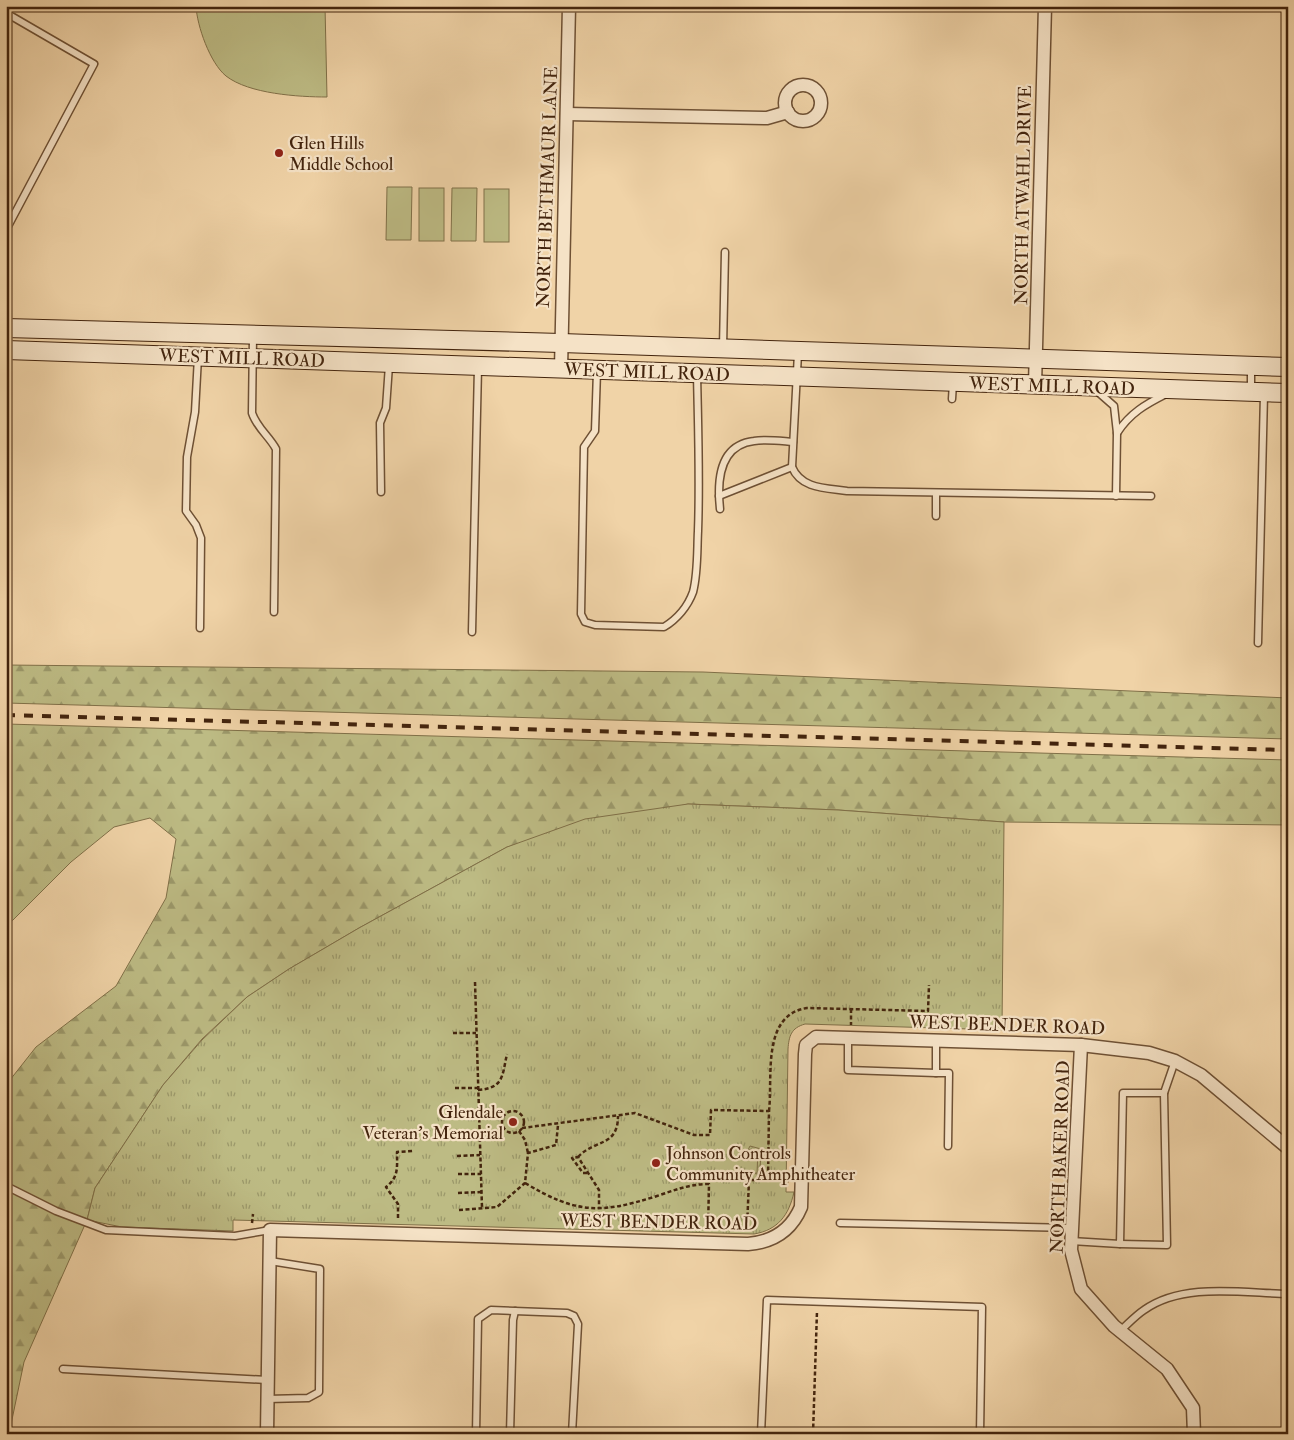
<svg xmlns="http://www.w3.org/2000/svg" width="1294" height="1440" font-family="'IM FELL Double Pica',serif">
<defs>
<pattern id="forest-firs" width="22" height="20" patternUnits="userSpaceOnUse" patternTransform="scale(1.25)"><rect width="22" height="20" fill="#bdbb84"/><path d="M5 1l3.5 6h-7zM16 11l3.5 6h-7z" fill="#9b986a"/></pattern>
<pattern id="park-tufts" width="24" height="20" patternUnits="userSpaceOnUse" patternTransform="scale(1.25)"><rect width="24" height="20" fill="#bdbb84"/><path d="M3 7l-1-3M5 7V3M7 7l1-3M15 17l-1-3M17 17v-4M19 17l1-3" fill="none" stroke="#9b986a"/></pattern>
<pattern id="garden-furrows" width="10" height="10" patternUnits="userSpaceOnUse" patternTransform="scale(1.25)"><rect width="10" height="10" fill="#bdbb84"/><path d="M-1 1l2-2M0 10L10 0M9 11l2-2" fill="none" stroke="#9b986a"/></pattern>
</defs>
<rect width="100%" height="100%" fill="#f0d3a7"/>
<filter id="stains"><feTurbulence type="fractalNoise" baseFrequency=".004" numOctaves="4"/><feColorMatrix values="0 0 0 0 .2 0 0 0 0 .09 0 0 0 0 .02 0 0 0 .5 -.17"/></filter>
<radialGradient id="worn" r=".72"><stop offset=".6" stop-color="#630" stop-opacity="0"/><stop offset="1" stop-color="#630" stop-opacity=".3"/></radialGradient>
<g fill="#bdbb84" stroke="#807048">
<path d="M196 6H325L327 97C299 97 249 94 226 76 210 63 197 26 196 6Z"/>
<polygon points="387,187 412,187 411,240 386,240"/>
<rect x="419" y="188" width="25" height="53"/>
<polygon points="452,188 477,188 476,241 451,241"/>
<rect x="484" y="189" width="25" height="53"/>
</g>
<g fill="url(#forest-firs)" stroke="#807048">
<polygon points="6,665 703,672 1288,698 1288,739 6,703"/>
<polygon points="6,724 1288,760 1288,825 1004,822 838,810 688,804 507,847 359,928 289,969 247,997 202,1039 163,1085 95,1188 87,1220 24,1362 9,1434 6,1434 6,1187 11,1181 6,1175 6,1085 36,1047 116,986 166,898 176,839 150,818 114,827 71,862 6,927"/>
</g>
<path fill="url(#park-tufts)" stroke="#807048" d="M688 804 838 810 1004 822 1002 1030 805 1024C791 1028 789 1036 788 1049L786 1192H794C789 1215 778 1230 754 1234L233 1220V1231L122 1227 87 1220 95 1188 163 1085 202 1040 247 997 289 969 359 928 507 847 585 819Z"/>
<polygon fill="url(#garden-furrows)" stroke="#807048" points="750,1146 761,1149 760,1172 758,1174 749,1173 757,1173 758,1150 748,1150"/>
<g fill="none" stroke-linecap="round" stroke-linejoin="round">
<g stroke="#6e5034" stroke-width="9">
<g id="lane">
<polyline points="6,13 94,64 6,230"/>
<path d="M253 336 252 413C257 428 269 436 276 449L274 612"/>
<polyline points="723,348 725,252"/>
<path d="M798 353 792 467C801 489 826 488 847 491L1151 496"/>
<polyline points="198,357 195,412 187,457 186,511 196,525 201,538 200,628"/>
<path d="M597 371 595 431 584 447 581 614 585 622 595 625 664 627C677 619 688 606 693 592 698 573 697 550 698 531 700 478 698 426 697 373"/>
<polyline points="1251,389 1251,367"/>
<polyline points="1098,392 1114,406 1117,433 1116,496"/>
<polyline points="952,399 953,383"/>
<path d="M1117 433C1130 413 1146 404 1166 394"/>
<polyline points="381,492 380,423 386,408 389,365"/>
<polyline points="936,493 936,516"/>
<polyline points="719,496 792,467"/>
<path d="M720 509C717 481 719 445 754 441 766 439 780 441 793 442"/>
<polyline points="472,632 478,367"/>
<polyline points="1258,643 1264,394"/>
<polyline points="848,1038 848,1070 936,1073"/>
<polyline points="936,1041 936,1073 949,1073 948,1146"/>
<polyline points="6,1186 56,1211 106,1230 235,1236 270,1230"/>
<polyline points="840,1223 1072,1228"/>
<polyline points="1071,1241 1120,1244 1123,1093 1164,1093 1175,1061"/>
<polyline points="1120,1244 1167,1245 1164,1093"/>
<path d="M1120 1331C1128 1324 1135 1316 1144 1310 1183 1282 1242 1293 1288 1294"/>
<polyline points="63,1369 267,1380"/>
<polyline points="267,1399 308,1398 319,1392 320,1269 270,1261"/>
<polyline points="28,1434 28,1433"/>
<polyline points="476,1434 478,1319 491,1310 567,1313 574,1316 578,1324 572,1434"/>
<polyline points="510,1434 513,1320 515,1311"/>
<polyline points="761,1434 767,1300 982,1307 980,1434"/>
</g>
</g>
<g stroke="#6e5034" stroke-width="15">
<g id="street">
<circle cx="803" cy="103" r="18"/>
<polyline points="567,114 767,118 788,112"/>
<polyline points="561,369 569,6"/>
<polyline points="1035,385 1045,6"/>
<polyline points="1081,1045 1071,1250 1081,1289 1114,1326 1167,1369 1193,1408 1194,1434"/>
<path d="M267 1434 270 1230 748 1244C773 1242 791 1231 801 1207L805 1054 806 1045 816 1037 1081 1045 1149 1053 1175 1061 1201 1075 1288 1148"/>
</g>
</g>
<g stroke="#43240d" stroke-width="20">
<g id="secondary">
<polyline points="6,328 561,343 1288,367"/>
<polyline points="6,350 1288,393"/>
</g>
</g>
<g stroke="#43240d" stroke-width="2.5" stroke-dasharray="4 2.5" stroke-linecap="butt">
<polyline points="475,982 482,1208"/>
<polyline points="851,1009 851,1025"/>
<polyline points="453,1033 476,1033"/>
<polyline points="455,1088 478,1088"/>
<path d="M478 1090C504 1088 502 1076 507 1054"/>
<circle cx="513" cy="1122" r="11"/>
<path d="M769 1111C773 1077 761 1015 807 1008L928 1011 929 985"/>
<polyline points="522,1128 635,1113 694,1135 710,1135 711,1110 769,1111 768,1180 749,1180 747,1228"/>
<polyline points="519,1131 525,1140 528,1153"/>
<polyline points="457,1156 480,1155"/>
<path d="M578 1157C595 1139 618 1147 618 1116"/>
<polyline points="587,1173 583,1173 572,1158 578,1157 599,1190 599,1209"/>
<polyline points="458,1174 481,1174"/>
<polyline points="768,1180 789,1181"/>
<path d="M525 1183C577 1214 600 1214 657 1196 675 1190 690 1184 709 1184L708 1229"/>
<polyline points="458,1193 481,1192"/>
<polyline points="459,1210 497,1207 525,1183 528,1153 556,1145 558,1125"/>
<path d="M398 1218V1204L386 1187C399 1177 397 1167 397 1152L413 1151"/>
<polyline points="252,1223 253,1214"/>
<polyline points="813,1434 817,1311"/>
</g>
<use href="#lane" stroke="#f5e2c6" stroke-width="6"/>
<use href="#street" stroke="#f5e2c6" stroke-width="12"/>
<use href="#secondary" stroke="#f5e2c6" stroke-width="18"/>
<polyline stroke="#43240d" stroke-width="4" stroke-dasharray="9 9" stroke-linecap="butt" points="6,715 1288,750"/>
</g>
<g fill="#8f2418" stroke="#f5e2c6" stroke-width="2">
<circle cx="279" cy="153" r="5"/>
<circle cx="513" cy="1122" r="5"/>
<circle cx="656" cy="1163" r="5"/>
</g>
<g text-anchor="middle" stroke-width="4.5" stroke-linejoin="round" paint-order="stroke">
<g font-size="18" fill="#43240d" stroke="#f5e2c6" text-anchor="start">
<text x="289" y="149">Glen Hills<tspan x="289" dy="21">Middle School</tspan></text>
<text x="503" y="1118" text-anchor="end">Glendale<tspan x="503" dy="21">Veteran's Memorial</tspan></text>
<text x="666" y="1159">Johnson Controls<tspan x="666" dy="21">Community Amphitheater</tspan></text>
</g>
<g font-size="18" fill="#43240d" stroke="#f5e2c6">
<text transform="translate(547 187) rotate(-88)" y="6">NORTH BETHMAUR LANE</text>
<text transform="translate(1023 195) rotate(-89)" y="6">NORTH ATWAHL DRIVE</text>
<text transform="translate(242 358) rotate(2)" y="6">WEST MILL ROAD</text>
<text transform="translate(647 372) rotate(2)" y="6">WEST MILL ROAD</text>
<text transform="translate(1052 386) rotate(2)" y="6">WEST MILL ROAD</text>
<text transform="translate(1007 1025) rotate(2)" y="6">WEST BENDER ROAD</text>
<text transform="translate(1060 1157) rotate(-88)" y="6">NORTH BAKER ROAD</text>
<text transform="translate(659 1222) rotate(1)" y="6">WEST BENDER ROAD</text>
</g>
</g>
<rect width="1294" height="1440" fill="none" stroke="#f0d3a7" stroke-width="25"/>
<rect x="8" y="8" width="1279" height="1425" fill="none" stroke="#43240d" stroke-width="2.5"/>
<rect x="12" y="12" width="1269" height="1415" fill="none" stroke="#43240d"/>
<rect width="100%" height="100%" filter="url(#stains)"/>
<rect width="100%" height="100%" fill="url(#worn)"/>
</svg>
